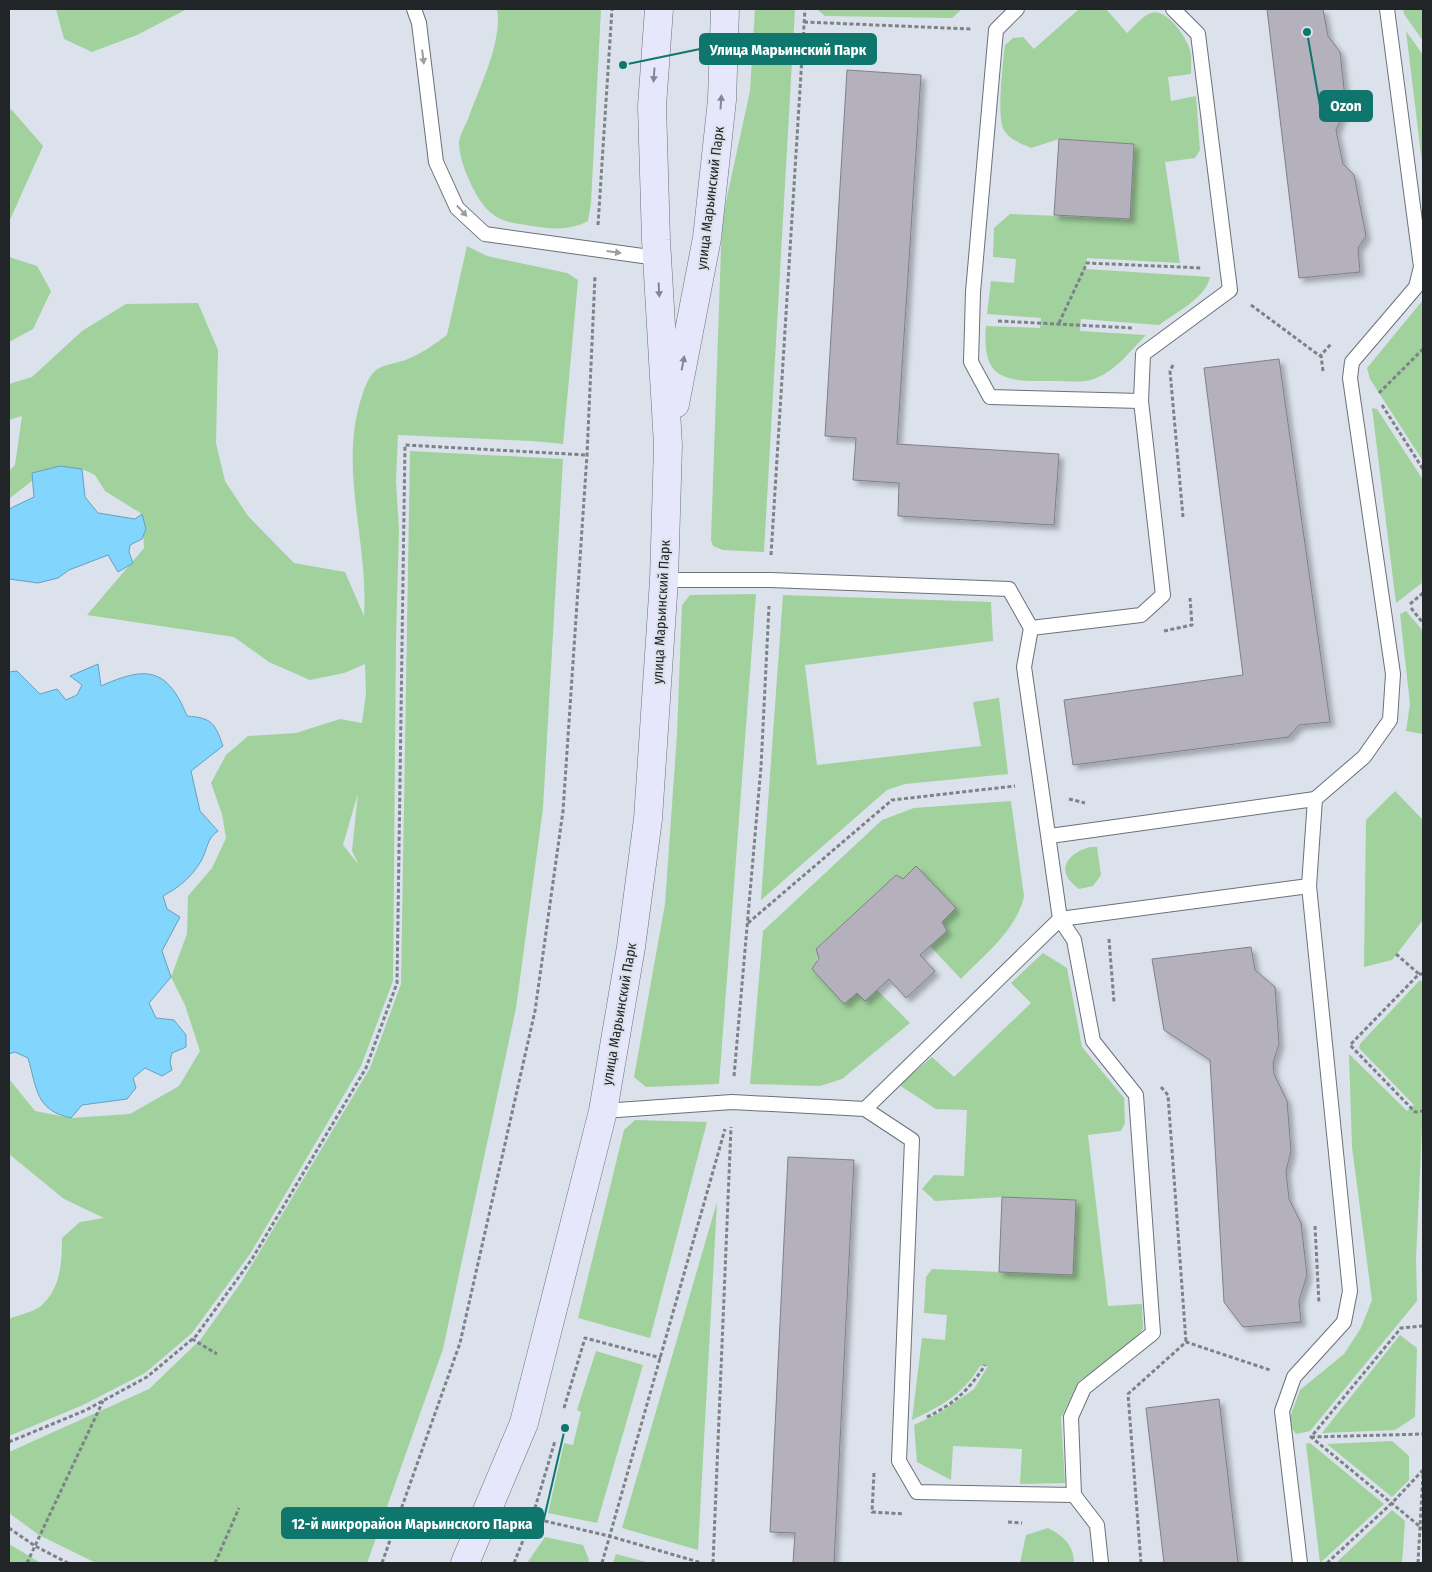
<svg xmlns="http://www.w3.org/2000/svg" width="1432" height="1572" font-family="'Fira Sans Condensed',sans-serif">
<defs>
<filter id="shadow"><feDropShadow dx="4.5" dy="4.5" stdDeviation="2.5" flood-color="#0004"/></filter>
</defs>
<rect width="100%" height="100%" fill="#dbe2eb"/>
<g fill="#a1d19d" fill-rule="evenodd">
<polygon points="56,9 187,9 137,35 92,52 64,39"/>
<path d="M497 9H601L591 203 588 221C564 234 540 227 514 223 496 220 485 210 476 194 468 179 460 161 459 144 459 136 465 126 468 119 479 88 503 41 497 9Z"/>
<polygon points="755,9 795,9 764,552 723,550 713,546 711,540 722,220 750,91"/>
<polygon points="817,9 962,9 952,18 825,16"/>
<path d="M1079 9H1106L1127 33C1133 28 1142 16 1151 13 1166 7 1187 38 1190 50 1192 58 1191 66 1191 74L1168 77 1171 101 1196 96 1200 150 1195 158 1165 162 1180 263 1087 258 1086 269 1210 277C1206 298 1175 313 1159 325L1081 319 1080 331 1146 335C1130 351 1116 371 1094 379 1084 383 1067 381 1056 381 1009 381 981 384 986 326L1040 328 1041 318 987 314 991 281 1014 283 1016 259 993 257 994 228 1010 214 1130 219 1134 144 1059 139 1031 148C1020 143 1008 139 1003 128 997 115 1003 61 1005 45L1013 38 1023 37 1034 49Z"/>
<polygon points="1403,9 1423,9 1423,41 1404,14"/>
<polygon points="1406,31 1423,55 1423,171"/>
<polygon points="11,109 43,146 9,222 9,110"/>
<path d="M467 246 487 256 567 273 578 280 563 444 533 441 398 435 396 481 399 529 396 639 393 981 361 1066 250 1254 192 1333 145 1373 83 1405 9 1436V1319C18 1315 34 1312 41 1306 61 1288 62 1262 62 1238L80 1222 104 1218 64 1199 9 1154V1079L35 1111 71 1118 130 1114 179 1086 200 1051 185 1005 171 977 187 934 188 896 212 868 226 838 222 814 211 783 226 755 248 736 296 733 340 719 362 723 366 694 365 664 344 673 310 680 269 662 234 637 87 615 144 548 142 514 105 491 95 475 82 469 33 480 9 499V471L15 465 22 416 9 420V384L32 377 82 331 126 304 198 303 218 350 216 443 225 481 248 516 294 563 345 572 364 616C369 541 337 466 363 393 365 386 370 375 376 370 384 364 399 363 408 359 422 353 435 344 447 335ZM358 793 352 851 359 865 343 845Z"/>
<polygon points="9,257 37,266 51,291 33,329 9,342"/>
<polygon points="1423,300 1423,461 1370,379 1367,368"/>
<polygon points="1372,408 1377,409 1423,480 1423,582 1396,603"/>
<polygon points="410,451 563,459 543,808 516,1008 443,1349 367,1563 96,1563 39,1535 9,1513 9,1452 149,1389 201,1339 242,1281 370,1068 401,984"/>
<polygon points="756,594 719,1084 646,1087 634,1077 665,904 677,734 682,605 690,595"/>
<polygon points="783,595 991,602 993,641 805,665 817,765 981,746 973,702 999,698 1008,774 905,784 887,790 761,900"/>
<polygon points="1406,611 1423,631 1423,734 1406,731 1410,704 1400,614"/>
<polygon points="1395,791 1423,820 1423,920 1392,960 1364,967 1366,820"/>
<path d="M1011 801 1024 896C1017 930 984 955 961 979L930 946 946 931 942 922 956 908 916 867 903 879 896 875 816 949 818 956 813 969 844 1004 857 993 865 1001 877 990 910 1023 842 1079 820 1086 750 1084 763 931 882 820 914 808Z"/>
<path d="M1090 847H1097L1101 875 1093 886 1079 889C1055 872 1065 854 1090 847Z"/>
<path d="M1043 953 1067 968 1082 1047 1124 1098 1125 1123 1121 1131 1088 1135 1108 1306 1142 1304 1143 1329 1133 1341 1078 1382 1061 1418 1065 1483 1020 1484 1022 1449 953 1446 951 1480 917 1462 914 1425 941 1412 974 1389 988 1366H980C962 1395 943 1405 912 1420L922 1338 945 1340 947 1315 924 1313 926 1277 932 1269 1072 1275 1076 1200 1003 1197 935 1201 922 1189 934 1175 964 1176 967 1110 936 1109 899 1085 932 1057 954 1077 1031 1003 1011 983Z"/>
<polygon points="1420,980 1423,983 1423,1107 1416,1258 1417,1301 1310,1431 1296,1434 1288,1423 1300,1390 1344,1354 1361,1328 1372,1300 1352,1147 1349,1054 1407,1111 1414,1105 1359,1048 1360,1044"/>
<polygon points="635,1120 707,1122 650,1338 578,1318 624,1130"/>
<polygon points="717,1202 698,1550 622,1528"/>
<polygon points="1400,1335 1417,1348 1415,1417 1395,1430 1322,1433"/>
<polygon points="596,1351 643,1365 597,1523 548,1513 564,1443 573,1445 581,1412 577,1410"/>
<polygon points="1392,1441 1409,1456 1409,1480 1392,1497 1327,1444"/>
<polygon points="1310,1443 1384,1504 1320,1563 1306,1444"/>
<polygon points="1392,1510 1405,1521 1402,1563 1336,1563"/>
<path d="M1048 1528C1065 1537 1073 1545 1074 1563H1020L1026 1535Z"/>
<polygon points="545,1537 583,1545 589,1560 588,1563 527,1563"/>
<polygon points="9,1544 41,1563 9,1563"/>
<polygon points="616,1554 650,1563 613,1563"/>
</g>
<g fill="#82d5fd" stroke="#65a0bd">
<polygon points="60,466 82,469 85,497 98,513 135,519 142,514 146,529 142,539 130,545 129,552 133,563 118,572 108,555 69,570 58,578 38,583 9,579 9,509 34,497 32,473"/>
<path d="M98 664 101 686C146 666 167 667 187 716 212 718 215 723 223 746L191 771 200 811 218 831C206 839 208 849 201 861 192 877 178 888 163 896L167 909 180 917 162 951 171 977 149 1003 156 1018 174 1020 186 1035V1047L172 1053 170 1062 172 1070 162 1076 145 1068 133 1078 136 1088 127 1099 82 1105 71 1118C35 1110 37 1088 28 1058L15 1052 9 1054V672L17 671 40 694 57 689 66 700 77 695 82 685 70 676Z"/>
</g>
<g fill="#b4b1bc" stroke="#817f89" filter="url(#shadow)">
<polygon points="1267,9 1323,9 1328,36 1340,52 1346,106 1336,130 1343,164 1354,175 1366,236 1358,248 1360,272 1299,278"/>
<polygon points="847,70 921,75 897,444 1059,454 1054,525 898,516 899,483 853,480 856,438 825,436"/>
<polygon points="1059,139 1134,144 1130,219 1054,215"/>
<polygon points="1279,359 1330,722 1299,725 1288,737 1073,765 1064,700 1243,675 1204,368"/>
<polygon points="916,866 956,908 942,922 947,931 920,955 935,971 906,998 889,979 865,1001 857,993 844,1004 812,969 819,958 816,949 896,875 903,879"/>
<polygon points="1251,947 1255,970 1275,987 1279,1044 1273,1063 1274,1074 1287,1101 1291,1151 1286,1171 1289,1199 1301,1223 1307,1275 1299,1301 1301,1322 1243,1327 1224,1302 1210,1060 1164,1030 1152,959"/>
<polygon points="788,1157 854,1160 834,1563 793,1563 795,1533 770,1532"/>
<polygon points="1002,1197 1076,1200 1073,1275 999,1272"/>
<polygon points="1219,1399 1238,1563 1164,1563 1146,1408"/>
</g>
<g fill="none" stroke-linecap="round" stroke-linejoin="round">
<g stroke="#6b7179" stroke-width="16">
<g id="lane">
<polyline points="414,9 419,23 436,162 457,208 485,234 657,258"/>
<polyline points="1017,9 996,30 973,292 971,362 990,397 1141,401"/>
<polyline points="1031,628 1141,615 1163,595 1141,401 1143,354 1230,290 1198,34 1173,9"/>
<polyline points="1050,836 1315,799"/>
<polyline points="865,1109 912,1140 899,1461 917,1492 1074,1495 1071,1417 1084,1388 1153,1333 1136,1095 1093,1041 1074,940 1060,919 1309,886"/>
<polyline points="603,1111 732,1102 865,1109 1060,919 1024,667 1031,628 1009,589 770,580 664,580"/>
<polyline points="1074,1495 1097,1525 1101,1563"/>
<polyline points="1300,1563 1282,1411 1294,1377 1344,1322 1350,1291 1309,886 1315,799 1364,757 1390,720 1393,674 1350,378 1352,362 1416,287 1421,267 1387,9"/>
</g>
</g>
<g stroke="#6b7179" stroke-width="29">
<g id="secondary">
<polyline points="675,404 707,238 722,100 725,9"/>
<polyline points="465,1563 524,1423 603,1111 631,947 648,819 664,580 668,445 656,240 652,106 659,9"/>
</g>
</g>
<g stroke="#7d8288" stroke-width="3" stroke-dasharray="4 2.5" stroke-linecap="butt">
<polyline points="804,22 971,29"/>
<polyline points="598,225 612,9"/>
<polyline points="1251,305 1320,356"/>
<polyline points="998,321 1134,328"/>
<polyline points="1059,323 1087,263 1202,268"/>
<polyline points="1173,365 1170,371 1183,517"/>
<polyline points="1323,371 1321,355 1331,344"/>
<polyline points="1379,393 1423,349"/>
<polyline points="1382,405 1423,469"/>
<polyline points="771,555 805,9"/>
<polyline points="1410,604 1423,593"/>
<polyline points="1411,608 1423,623"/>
<polyline points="1164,631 1192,625 1190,598"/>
<polyline points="1069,799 1085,803"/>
<polyline points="748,923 892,800 1015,786"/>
<polyline points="1109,939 1114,1002"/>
<polyline points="1396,954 1419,974"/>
<polyline points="1423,974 1419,974 1350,1045 1415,1112 1423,1111"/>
<polyline points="734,1076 761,767 769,606"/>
<polyline points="1161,1087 1168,1095 1186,1342"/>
<polyline points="1315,1226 1319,1304"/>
<polyline points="1423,1326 1401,1328 1311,1437 1423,1529"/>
<polyline points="192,1339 217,1354"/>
<polyline points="564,1408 585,1338 661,1358"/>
<path d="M927 1417C954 1404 969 1390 985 1365"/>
<polyline points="1311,1437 1423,1434"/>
<polyline points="9,1442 86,1410 147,1377 196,1336 252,1259 366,1068 397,983 405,445 587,455"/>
<polyline points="874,1473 872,1512 904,1514"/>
<polyline points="532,1518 609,1536 702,1563"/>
<polyline points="1008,1522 1022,1523"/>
<polyline points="9,1528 35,1546 68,1563"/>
<polyline points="27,1563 103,1401"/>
<polyline points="215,1563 239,1508"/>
<polyline points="382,1563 460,1343 535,1011 563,811 587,455 595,276"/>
<polyline points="514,1563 532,1518 555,1441"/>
<polyline points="602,1563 725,1129"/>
<polyline points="713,1563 731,1127"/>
<polyline points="1141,1563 1128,1394 1186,1342 1270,1370"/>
<polyline points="1327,1563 1392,1503 1423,1470"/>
<polyline points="1418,1563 1423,1474"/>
</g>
<use href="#lane" stroke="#fff" stroke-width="14"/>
<use href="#secondary" stroke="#e6e7fa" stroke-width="28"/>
</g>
<defs><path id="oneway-solid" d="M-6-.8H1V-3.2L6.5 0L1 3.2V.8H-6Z" transform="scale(1.25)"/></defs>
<g fill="#9c9d9e">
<use href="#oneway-solid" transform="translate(423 57) rotate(83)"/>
<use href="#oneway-solid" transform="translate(462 211) rotate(47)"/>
<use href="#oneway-solid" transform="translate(614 252) rotate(8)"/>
</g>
<g fill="#848691">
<use href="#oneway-solid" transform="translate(654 75) rotate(94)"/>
<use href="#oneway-solid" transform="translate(721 102) rotate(-86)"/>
<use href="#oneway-solid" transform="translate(659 290) rotate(87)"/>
<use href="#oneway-solid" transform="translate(683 363) rotate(-79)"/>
</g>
<g text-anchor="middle" stroke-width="4" stroke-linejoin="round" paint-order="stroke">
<g font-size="14" fill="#222528" stroke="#dbe2eb">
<text transform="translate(710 198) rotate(-83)" y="5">улица Марьинский Парк</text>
<text transform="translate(661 612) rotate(-87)" y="5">улица Марьинский Парк</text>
<text transform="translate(619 1014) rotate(-80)" y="5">улица Марьинский Парк</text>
</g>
</g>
<path fill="none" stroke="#0f766e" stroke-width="2" d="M623 65L700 49M1307 32L1320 106M565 1428L543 1523"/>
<g fill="#0f766e" stroke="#dbe2eb" stroke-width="2">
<circle cx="623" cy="65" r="5"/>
<circle cx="1307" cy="32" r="5"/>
<circle cx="565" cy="1428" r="5"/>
</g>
<g fill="#0f766e" stroke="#0f766e" stroke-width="2">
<rect x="700" y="34" width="176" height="30" rx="5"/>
<rect x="1320" y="91" width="52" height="30" rx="5"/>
<rect x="282" y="1508" width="261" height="30" rx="5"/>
</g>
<g font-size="15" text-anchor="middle" font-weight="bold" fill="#fff">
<text x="788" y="55">Улица Марьинский Парк</text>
<text x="1346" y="111">Ozon</text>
<text x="412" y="1529">12-й микрорайон Марьинского Парка</text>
</g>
<rect width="1432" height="1572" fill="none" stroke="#222528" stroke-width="20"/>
</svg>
